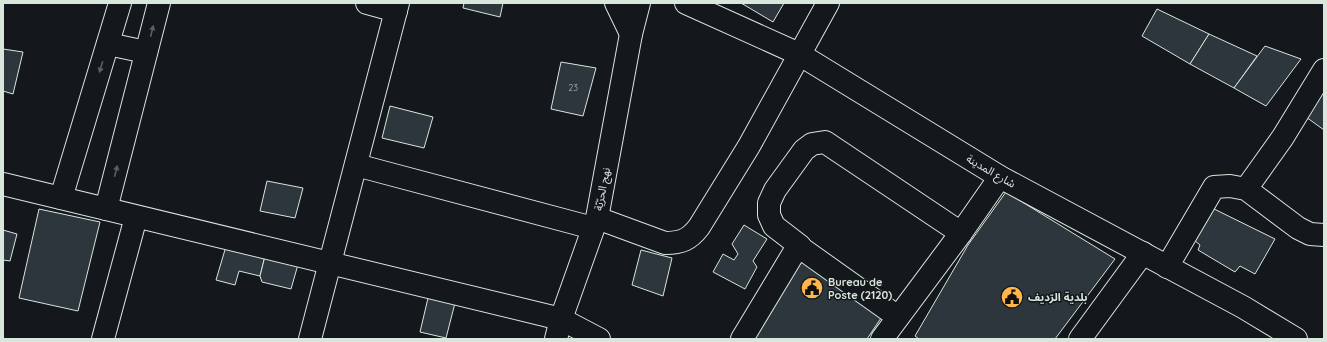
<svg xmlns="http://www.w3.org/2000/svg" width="1327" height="342" font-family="Quicksand,'Noto Sans Arabic',sans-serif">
<rect width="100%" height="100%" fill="#14181c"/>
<g fill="#2c363c" stroke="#d8e6dc">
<polygon points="464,3 503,3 500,17 463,8"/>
<polygon points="741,3 784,3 773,22"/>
<polygon points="1157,9 1209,34 1190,64 1142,36"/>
<polygon points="1209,34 1257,56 1234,88 1190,64"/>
<polygon points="1265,46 1301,59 1266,106 1234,88"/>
<polygon points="3,49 23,52 13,94 3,91"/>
<polygon points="561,62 596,68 583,116 551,109"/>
<polygon points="1324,91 1324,130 1306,117"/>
<polygon points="390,106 433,117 424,148 382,138"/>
<polygon points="267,181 303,188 295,218 260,211"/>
<polygon points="1006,192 1115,259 1055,339 919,339 915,336 968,245"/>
<polygon points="1206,205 1275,239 1255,274 1240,266 1235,272 1198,250 1200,245 1194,240"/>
<polygon points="39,209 100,222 78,311 19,298"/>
<polygon points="744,225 767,239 753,261 757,267 745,289 713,272 723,254 734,260 738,254 732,244"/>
<polygon points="3,230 17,234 10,261 3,260"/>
<polygon points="227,243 266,252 260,276 239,271 235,285 216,280"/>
<polygon points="641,250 672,258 663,296 632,285"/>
<polygon points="266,252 299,261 291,289 262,282 260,276"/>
<polygon points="802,258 881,318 867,339 749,339"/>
<polygon points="428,298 455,303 446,338 420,332"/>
</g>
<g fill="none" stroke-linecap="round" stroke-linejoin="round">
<g stroke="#d8e6dc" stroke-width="24">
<g id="minor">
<polyline points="367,3 396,11"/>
<polyline points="616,3 631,34"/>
<polyline points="686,3 799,54 1000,177 1243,307 1296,339"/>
<polyline points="108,44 146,52"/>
<polyline points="356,165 593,228"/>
<polyline points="3,184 561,319 599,339"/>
<polyline points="1246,189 1283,137 1324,70"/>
<polyline points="61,198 120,3"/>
<polyline points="106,209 159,3"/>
<path d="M597 218 665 243C681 243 689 240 699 227L749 146 828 3"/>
<polyline points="800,246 774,226 769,215 769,203 775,190 804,150 812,144 825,142 961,233"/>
<polyline points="1167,267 1214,187 1230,186 1246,189 1298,228 1310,234 1324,235"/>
<polyline points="103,339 136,217"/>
<polyline points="310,339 398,3"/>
<polyline points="556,339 561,319 597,218 631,34 639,3"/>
<polyline points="742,339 798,246 898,317"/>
<polyline points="882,339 961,233 1000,177"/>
<polyline points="1080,339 1143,253"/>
</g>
</g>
<use href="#minor" stroke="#14181c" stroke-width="22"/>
</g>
<defs><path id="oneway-solid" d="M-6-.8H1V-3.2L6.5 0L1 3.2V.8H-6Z"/></defs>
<g fill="#59605f">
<use href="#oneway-solid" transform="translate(152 31) rotate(-76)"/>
<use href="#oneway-solid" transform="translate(101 67) rotate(107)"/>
<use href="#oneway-solid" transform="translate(116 171) rotate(-76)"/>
</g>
<defs>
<g id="civic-disc" transform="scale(1.15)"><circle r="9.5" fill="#ffb74d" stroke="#14181c"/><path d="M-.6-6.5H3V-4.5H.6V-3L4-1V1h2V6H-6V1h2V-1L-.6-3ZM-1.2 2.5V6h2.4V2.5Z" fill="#111"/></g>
</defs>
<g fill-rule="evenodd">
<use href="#civic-disc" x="812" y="288"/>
<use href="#civic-disc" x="1012" y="297"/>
</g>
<g text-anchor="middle" stroke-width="3" stroke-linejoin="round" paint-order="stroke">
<g font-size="9" fill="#adbab4">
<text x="573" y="91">23</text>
</g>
<g font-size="11" fill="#d8e6dc" stroke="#14181c">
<text transform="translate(991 171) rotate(30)" y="4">شارع المدينة</text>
<text transform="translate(602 189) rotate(-79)" y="4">نهج الحرّيّة</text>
</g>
<g font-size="11" font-weight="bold" fill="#d8e6dc" stroke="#14181c" text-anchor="start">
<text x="828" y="286">Bureau de<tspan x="828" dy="13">Poste (2120)</tspan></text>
<text x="1028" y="301">بلدية الرّديف</text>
</g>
</g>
<rect width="1327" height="342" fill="none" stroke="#d8e6dc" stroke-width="8"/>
</svg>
